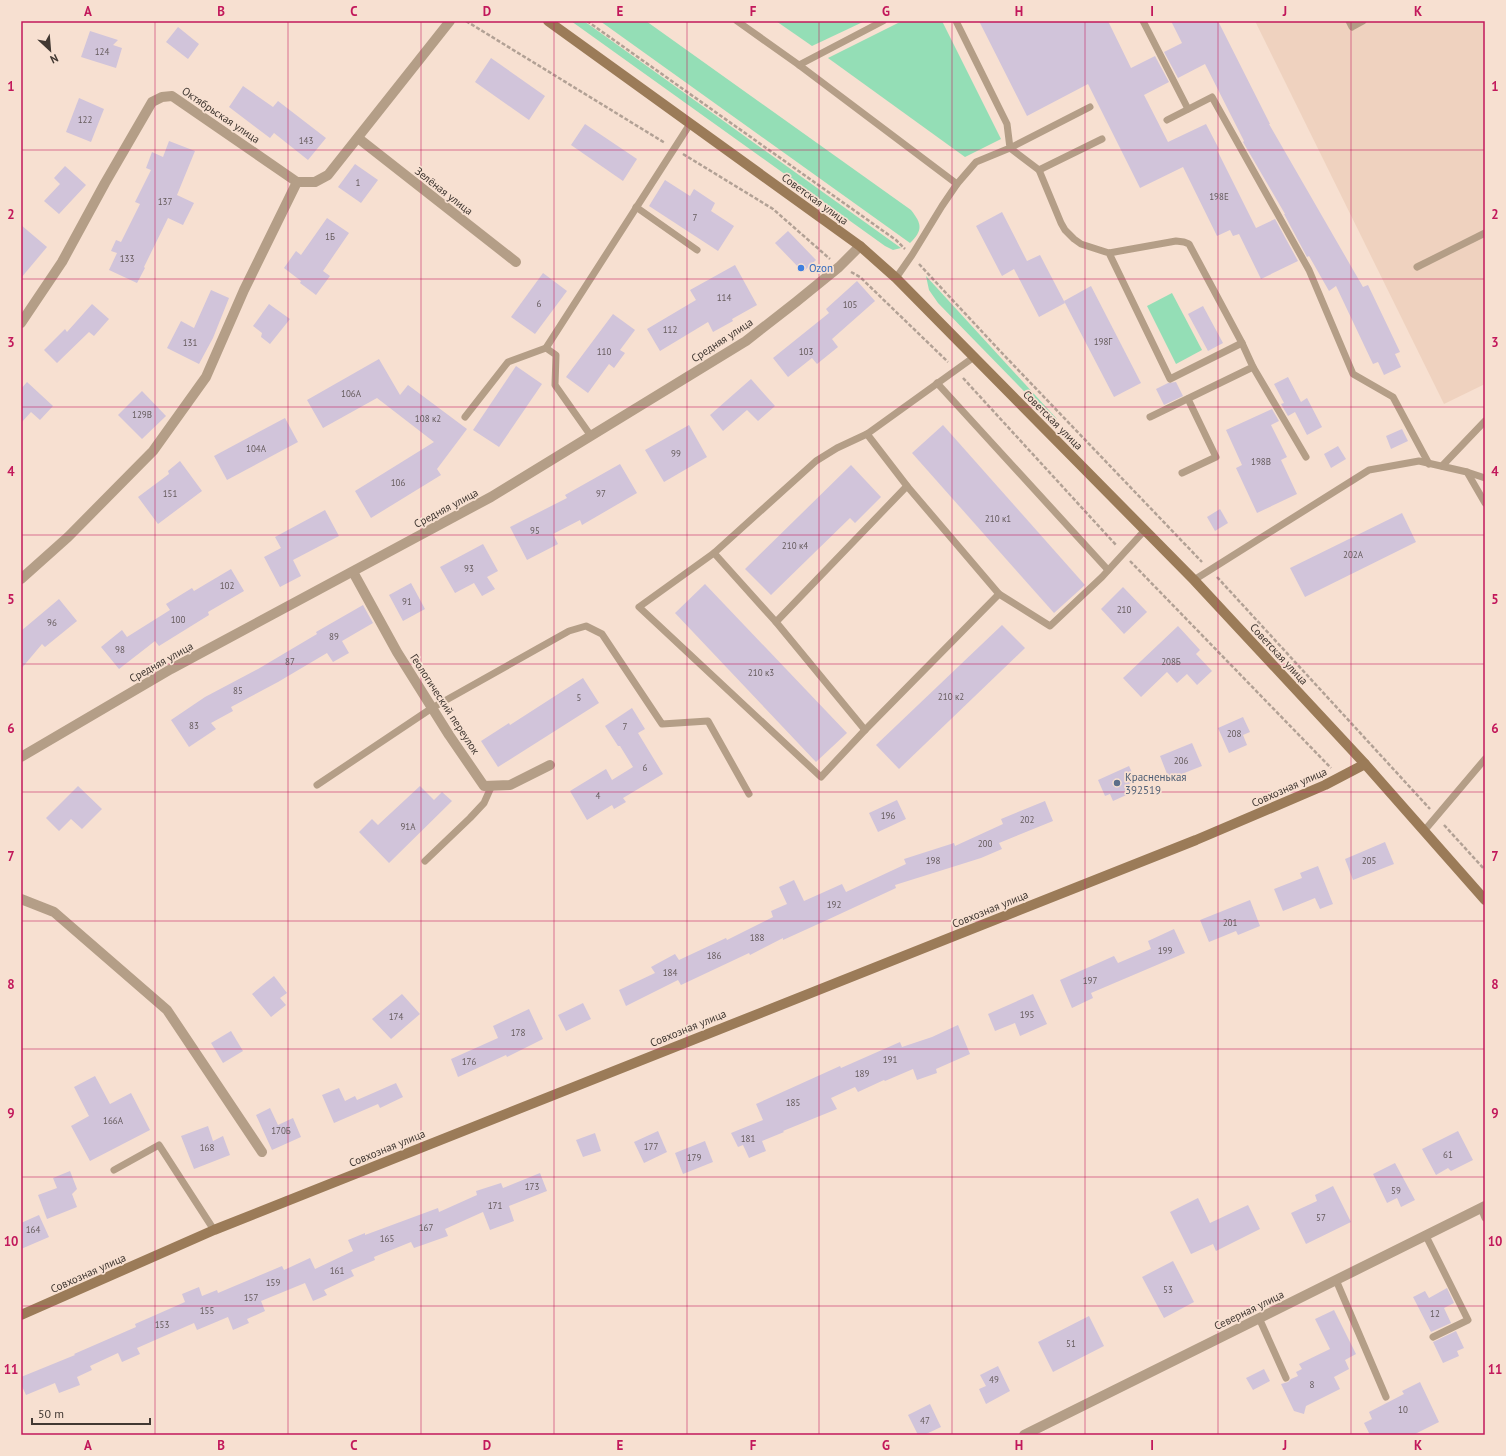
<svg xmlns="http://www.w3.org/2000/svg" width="1506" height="1456" font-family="'PT Sans',sans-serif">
<rect width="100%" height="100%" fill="#f7e0d1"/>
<polygon fill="#efd2bf" points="1255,21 1485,21 1485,384 1444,404"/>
<g fill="#94deb6">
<polygon points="571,21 584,21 901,248 893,250 885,246"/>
<path d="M600 21H646L911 210C922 224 923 230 910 243Z"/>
<polygon points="776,21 865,21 812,46"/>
<polygon points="902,21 942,21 1001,139 965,157 828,58"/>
<polygon points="926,276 1057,419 1054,422 938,303 929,290"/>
<polygon points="1172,293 1202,350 1176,364 1147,306"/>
</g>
<g fill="#d1c4da">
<polygon points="979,21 1108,21 1131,68 1155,56 1169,82 1144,95 1168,142 1206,124 1219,149 1217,150 1256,228 1275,219 1298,261 1261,279 1239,234 1233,236 1230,230 1217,236 1183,167 1140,188 1088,84 1027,116"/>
<polygon points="1171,21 1218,21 1270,124 1269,124 1363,287 1368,285 1400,352 1395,354 1401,367 1384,375 1378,362 1373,364 1336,286 1329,291 1309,256 1307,257 1284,214 1285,214 1243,142 1244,141 1205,64 1178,78 1164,52 1182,43"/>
<polygon points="178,27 199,44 188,59 166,42"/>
<polygon points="90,31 118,40 113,45 122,48 116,68 81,57"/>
<polygon points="491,58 545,96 529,120 475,82"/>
<polygon points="243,86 273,107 278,101 326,138 308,160 274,133 270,138 229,107"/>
<polygon points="79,98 104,109 91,142 66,132"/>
<polygon points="585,124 637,159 623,181 571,145"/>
<polygon points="169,141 195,151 177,195 194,203 183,225 168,218 144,267 145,268 137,283 109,270 117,253 111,251 116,240 121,242 140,204 135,202 151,170 146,168 152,152 163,157"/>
<polygon points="355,164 378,180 361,203 338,187"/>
<polygon points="65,166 86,185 59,214 44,201 60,184 54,178"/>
<polygon points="665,180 690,196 694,189 715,203 711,211 734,226 718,251 649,206"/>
<polygon points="1002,212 1027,261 1040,255 1065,303 1039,317 1014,269 1002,276 976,226"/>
<polygon points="327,218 349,233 323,271 330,276 316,295 300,283 301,281 284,268 296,251 301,255"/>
<polygon points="21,225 47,247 21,278"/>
<polygon points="788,231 816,260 803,272 775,243"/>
<polygon points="735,265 757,305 732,319 733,321 713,332 708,322 660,351 647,329 696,300 690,290"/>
<polygon points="543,273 567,291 535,334 511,317"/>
<polygon points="857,281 875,301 832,339 838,347 817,364 812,358 788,377 773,358 829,313 826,309"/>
<polygon points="1091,286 1141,383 1114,397 1064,301"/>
<polygon points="211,290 229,298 213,338 199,364 167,348 181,321 194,328"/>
<polygon points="92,304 109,319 94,336 89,332 57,363 44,350 65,329 67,332"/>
<polygon points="269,304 290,319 270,344 261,337 262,333 253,326"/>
<polygon points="1203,306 1223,343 1208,351 1188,314"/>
<polygon points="613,314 635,330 620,350 625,353 614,368 609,364 588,393 566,377"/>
<polygon points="379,359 400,395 408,385 467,429 437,469 441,475 371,518 355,491 434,442 377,398 323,428 307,400"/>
<polygon points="516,366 542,384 499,447 473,430"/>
<polygon points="1288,377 1301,402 1307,398 1322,427 1307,435 1295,412 1288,416 1281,404 1284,403 1274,384"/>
<polygon points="751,379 775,406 758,421 747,410 723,431 710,415"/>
<polygon points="27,382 53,406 40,420 31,412 21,423 21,389"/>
<polygon points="1176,382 1183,396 1164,405 1156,389 1168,383"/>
<polygon points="142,391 166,416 142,439 118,415"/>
<polygon points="1272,409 1279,421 1271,425 1287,457 1281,460 1297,494 1257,513 1236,468 1242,465 1226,430"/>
<polygon points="285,418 298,442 227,480 214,456"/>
<polygon points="689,425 707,457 664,482 645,450"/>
<polygon points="943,425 1085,585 1054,613 912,453"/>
<polygon points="1402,429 1408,441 1391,449 1386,436"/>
<polygon points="1338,446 1346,459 1331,468 1324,454"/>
<polygon points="180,461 202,491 158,524 138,497 169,474 168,471"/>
<polygon points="620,464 637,493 582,525 580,520 553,534 558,544 527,560 510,527 567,498 565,495"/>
<polygon points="851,465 881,497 855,523 850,518 771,595 745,569"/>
<polygon points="1220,509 1228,523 1215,531 1207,517"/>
<polygon points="325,510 339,536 293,560 301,576 280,587 264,557 281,548 275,537"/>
<polygon points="1402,513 1416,542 1305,597 1290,568"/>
<polygon points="483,544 498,571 487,577 495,589 482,596 474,583 455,593 440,567"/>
<polygon points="231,569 244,591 208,612 209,615 159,646 155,641 119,669 101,647 122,630 127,637 170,610 166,604 192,588 194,591"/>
<polygon points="411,583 425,609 403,621 389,595"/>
<polygon points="705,584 847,733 816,762 675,613"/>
<polygon points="1123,587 1147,612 1124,634 1101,609"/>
<polygon points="59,599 77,621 45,647 42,644 21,669 21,631"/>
<polygon points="363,605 373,623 342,641 349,653 333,662 327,653 278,682 231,707 233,711 211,723 216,729 189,747 171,720 205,697 258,669 317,634 316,632"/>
<polygon points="1002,625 1025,648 899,769 876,745"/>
<polygon points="1178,626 1200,650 1196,654 1212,671 1197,685 1187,674 1177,683 1167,672 1141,697 1123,678"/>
<polygon points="583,678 599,703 498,767 481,741 509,723 510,725"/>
<polygon points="632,708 645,729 638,733 663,774 623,798 626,802 614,809 612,805 587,820 570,791 606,769 612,780 633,767 620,746 618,746 605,726"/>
<polygon points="1243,717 1250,732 1243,735 1247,745 1229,753 1218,728"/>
<polygon points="1192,743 1202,766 1169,779 1160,756"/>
<polygon points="1129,766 1136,781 1129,784 1133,792 1113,801 1110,794 1105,796 1098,780"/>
<polygon points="78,786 102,809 82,829 71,819 59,831 46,818"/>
<polygon points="420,786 434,800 442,792 452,801 389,863 359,832 372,819 378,825"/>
<polygon points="897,800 906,819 878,832 869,813"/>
<polygon points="1045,801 1053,821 999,843 1002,849 981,858 895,885 896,888 827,920 783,940 783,938 750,955 749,953 681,985 678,980 626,1006 619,990 655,973 651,967 675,954 679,960 726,938 727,940 773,917 771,911 787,904 779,887 794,880 804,901 842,884 846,892 906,864 904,859 954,843 955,846 1003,824 1001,819"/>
<polygon points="1385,842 1394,864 1353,880 1345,859"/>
<polygon points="1318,866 1333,904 1320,909 1315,898 1283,911 1274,889 1302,878 1300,873"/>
<polygon points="1250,900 1260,926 1238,935 1236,931 1209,942 1200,920"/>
<polygon points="1174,929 1185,953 1091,993 1093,998 1072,1008 1060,980 1114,956 1118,963 1151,949 1148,941"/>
<polygon points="274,976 287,993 280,998 286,1005 271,1017 252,994"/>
<polygon points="402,994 420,1014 391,1039 372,1019"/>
<polygon points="1033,994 1047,1024 1020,1036 1015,1023 995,1031 988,1014"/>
<polygon points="583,1003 591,1019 566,1031 558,1015"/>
<polygon points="529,1009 543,1039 507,1057 506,1055 458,1077 451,1059 498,1038 493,1026"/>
<polygon points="958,1025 970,1054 936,1069 937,1073 917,1080 913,1069 885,1081 884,1080 858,1092 855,1087 831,1098 837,1109 783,1131 784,1132 762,1141 766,1151 749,1158 743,1145 738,1147 731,1133 763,1120 756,1104 840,1066 841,1068 900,1042 902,1047 932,1037"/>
<polygon points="231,1031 243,1051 223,1063 211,1043"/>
<polygon points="95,1076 110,1104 131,1093 150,1130 90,1161 71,1126 89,1116 74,1087"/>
<polygon points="396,1083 403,1097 380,1108 378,1104 334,1123 322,1095 339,1088 345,1101 355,1096 357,1100"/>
<polygon points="270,1108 278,1125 293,1118 301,1137 272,1150 256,1115"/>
<polygon points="208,1126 213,1141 223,1136 230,1155 194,1169 181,1136"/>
<polygon points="658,1131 667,1152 644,1163 634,1142"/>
<polygon points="1458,1131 1473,1160 1451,1171 1448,1168 1436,1175 1422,1149"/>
<polygon points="595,1133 601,1151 583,1157 576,1140"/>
<polygon points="705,1141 713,1162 683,1174 675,1153"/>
<polygon points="1395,1163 1415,1200 1401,1207 1397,1198 1387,1203 1373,1174"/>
<polygon points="70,1171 77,1189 72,1194 77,1207 47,1219 38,1195 57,1188 53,1178"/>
<polygon points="540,1173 547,1191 509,1206 514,1221 490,1230 483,1212 445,1229 448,1236 414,1248 411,1242 374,1257 375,1260 351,1270 354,1276 324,1290 327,1295 313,1301 305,1283 261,1301 265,1311 247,1319 249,1323 233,1330 228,1317 197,1330 194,1323 137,1348 140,1354 122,1362 118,1353 90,1366 92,1370 77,1377 80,1385 59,1393 55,1383 26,1395 21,1384 21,1377 75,1355 74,1354 136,1327 135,1324 185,1302 182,1294 199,1287 202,1296 217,1290 218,1293 282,1266 284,1270 310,1258 315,1269 353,1251 348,1240 365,1233 365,1235 438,1208 439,1212 477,1195 476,1191 501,1183 503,1188"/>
<polygon points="1333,1186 1351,1222 1306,1244 1291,1213 1317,1201 1315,1195"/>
<polygon points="1198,1198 1210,1223 1248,1205 1260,1229 1216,1251 1213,1244 1191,1254 1170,1212"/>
<polygon points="39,1215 49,1237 21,1249 21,1223"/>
<polygon points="1173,1261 1194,1302 1164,1318 1142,1277"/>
<polygon points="1447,1288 1454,1303 1444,1308 1451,1323 1431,1332 1413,1297 1425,1291 1429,1298"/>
<polygon points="1334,1310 1356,1354 1345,1360 1349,1369 1334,1377 1340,1389 1306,1406 1304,1414 1294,1411 1281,1384 1288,1382 1291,1379 1298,1376 1296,1372 1302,1369 1299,1364 1330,1349 1315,1319"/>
<polygon points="1089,1316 1104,1346 1053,1372 1038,1342"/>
<polygon points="1456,1331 1464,1348 1457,1351 1459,1356 1443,1363 1433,1342"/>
<polygon points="998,1366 1010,1391 986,1404 979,1389 986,1386 980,1375"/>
<polygon points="1264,1369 1270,1381 1253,1390 1246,1378"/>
<polygon points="1420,1382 1439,1422 1413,1435 1370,1435 1364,1423 1372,1419 1369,1412 1404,1394 1402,1391"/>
<polygon points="930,1404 941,1427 924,1435 918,1435 908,1415"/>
</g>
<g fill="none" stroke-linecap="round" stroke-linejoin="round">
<g stroke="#b2a195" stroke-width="2.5" stroke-dasharray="4 2" stroke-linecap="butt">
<polyline points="466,21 665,143"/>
<polyline points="587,21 896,240 905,249"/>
<polyline points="683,154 773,209 830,259"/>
<polyline points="919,264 1001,352 1202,562"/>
<polyline points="851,272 860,277 948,362"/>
<polyline points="963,378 1116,545"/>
<polyline points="1130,561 1331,768"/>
<polyline points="1217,577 1430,809"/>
<polyline points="1444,825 1485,870"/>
</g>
<g stroke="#b49e87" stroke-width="7">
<polyline points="737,21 799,65 957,184"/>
<polyline points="1143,21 1188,109"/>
<polyline points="1349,21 1352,27 1363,21"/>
<polyline points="799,65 883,21"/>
<polyline points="1090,107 1010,148 1039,170 1061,223 1065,230 1074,239 1081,244 1109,253 1176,241 1184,242 1189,244 1242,343 1170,379 1109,253"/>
<polyline points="1167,120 1212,97 1309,270 1353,374 1393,397 1429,464"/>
<polyline points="1039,170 1102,139"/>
<polyline points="636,207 697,250"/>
<polyline points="1417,267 1485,233"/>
<polyline points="896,278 912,255 942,206 957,184 976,162 1010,148 1007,124 956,21"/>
<polyline points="546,348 556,355 555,385 591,436"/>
<polyline points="1253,367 1306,457"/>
<polyline points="937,383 1108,570"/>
<polyline points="465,417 508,362 546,348 690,124"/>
<polyline points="1150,417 1253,367 1242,343"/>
<polyline points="867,434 907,486 999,594 1050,626 1102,577 1145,530"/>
<polyline points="1442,466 1485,421"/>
<polyline points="1467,472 1485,478"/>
<polyline points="1182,473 1216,457 1188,399"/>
<polyline points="907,486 776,622 865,730 999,594"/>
<polyline points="714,553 776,622"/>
<polyline points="1194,580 1369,470 1419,461 1467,472 1485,503"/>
<polyline points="865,730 821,777 639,607 714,553 816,461 837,448 867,434 974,357"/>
<polyline points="317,785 432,708 569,631 586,626 602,634 662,724 708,721 749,794"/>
<polyline points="1424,831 1485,759"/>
<polyline points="425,861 470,818 484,803 492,785"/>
<polyline points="114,1170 159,1145 214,1230"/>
<polyline points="1481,1208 1485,1218"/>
<polyline points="1426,1236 1468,1320 1433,1337"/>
<polyline points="1336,1280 1386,1397"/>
<polyline points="1259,1318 1286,1378"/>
</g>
<g stroke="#b49e87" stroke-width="10">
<polyline points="358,138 516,262"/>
<polyline points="21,323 62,262 105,183 152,102 162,97 172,96 297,182 315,182 328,175 450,21"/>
<polyline points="353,572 397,652 449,735 484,786 510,785 550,765"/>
<polyline points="21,579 68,537 153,451 206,377 244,290 297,182"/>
<polyline points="21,757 171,669 491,497 746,341 796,302 839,267 860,246"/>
<polyline points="21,899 54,912 167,1010 262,1152"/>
<polyline points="1024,1435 1485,1206"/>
</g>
<g stroke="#9b7b58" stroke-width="10">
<polyline points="548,21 860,246 896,278 1194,580 1365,764 1485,900"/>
<polyline points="21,1315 214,1230 1196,840 1325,785 1365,764"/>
</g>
</g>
<path fill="none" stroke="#c2185b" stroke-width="1" stroke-opacity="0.55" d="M155 21V1435M288 21V1435M421 21V1435M554 21V1435M687 21V1435M819 21V1435M952 21V1435M1085 21V1435M1218 21V1435M1351 21V1435M21 150H1485M21 279H1485M21 407H1485M21 535H1485M21 664H1485M21 792H1485M21 921H1485M21 1049H1485M21 1177H1485M21 1306H1485"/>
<circle fill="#3f7fe0" stroke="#f7e0d1" stroke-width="1.5" cx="801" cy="268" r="4"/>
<circle fill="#5c6f8a" stroke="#f7e0d1" stroke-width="1.5" cx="1117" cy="783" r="4"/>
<g text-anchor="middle" stroke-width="3.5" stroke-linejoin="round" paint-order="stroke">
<g font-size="9" fill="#655b5c">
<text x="102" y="55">124</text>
<text x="85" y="123">122</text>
<text x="306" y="144">143</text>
<text x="358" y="186">1</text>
<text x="1219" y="200">198Е</text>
<text x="165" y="205">137</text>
<text x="695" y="221">7</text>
<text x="330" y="240">1Б</text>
<text x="127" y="262">133</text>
<text x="724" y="301">114</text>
<text x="539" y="307">6</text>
<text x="850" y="308">105</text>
<text x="670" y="333">112</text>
<text x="1103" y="345">198Г</text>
<text x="190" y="346">131</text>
<text x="604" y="355">110</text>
<text x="806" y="355">103</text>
<text x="351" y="397">106А</text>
<text x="142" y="418">129В</text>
<text x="428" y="422">108 к2</text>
<text x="256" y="452">104А</text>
<text x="676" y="457">99</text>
<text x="1261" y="465">198В</text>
<text x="398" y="486">106</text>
<text x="170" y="497">151</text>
<text x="601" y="497">97</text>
<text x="998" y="522">210 к1</text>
<text x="535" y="534">95</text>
<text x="795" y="549">210 к4</text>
<text x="1353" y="558">202А</text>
<text x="469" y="572">93</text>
<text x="227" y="589">102</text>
<text x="407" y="605">91</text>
<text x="1124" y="613">210</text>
<text x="178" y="623">100</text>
<text x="52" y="626">96</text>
<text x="334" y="640">89</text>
<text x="120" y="653">98</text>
<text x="290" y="665">87</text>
<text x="1171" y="665">208Б</text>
<text x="761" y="676">210 к3</text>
<text x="238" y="694">85</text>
<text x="951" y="700">210 к2</text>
<text x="579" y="701">5</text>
<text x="194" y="729">83</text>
<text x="625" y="730">7</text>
<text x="1234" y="737">208</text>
<text x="1181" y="764">206</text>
<text x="645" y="771">6</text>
<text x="598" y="799">4</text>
<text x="888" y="819">196</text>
<text x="1027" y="823">202</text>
<text x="408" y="830">91А</text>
<text x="985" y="847">200</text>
<text x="933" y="864">198</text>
<text x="1369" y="864">205</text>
<text x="834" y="908">192</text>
<text x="1230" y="926">201</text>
<text x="757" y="941">188</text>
<text x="1165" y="954">199</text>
<text x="714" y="959">186</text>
<text x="670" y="976">184</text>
<text x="1090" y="984">197</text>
<text x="1027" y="1018">195</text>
<text x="396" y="1020">174</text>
<text x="518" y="1036">178</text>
<text x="890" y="1063">191</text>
<text x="469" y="1065">176</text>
<text x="862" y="1077">189</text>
<text x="793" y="1106">185</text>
<text x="113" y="1124">166А</text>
<text x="281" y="1134">170Б</text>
<text x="748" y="1142">181</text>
<text x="651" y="1150">177</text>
<text x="207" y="1151">168</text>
<text x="1448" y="1158">61</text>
<text x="694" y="1161">179</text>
<text x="532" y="1190">173</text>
<text x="1396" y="1194">59</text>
<text x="495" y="1209">171</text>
<text x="1321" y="1221">57</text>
<text x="426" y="1231">167</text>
<text x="33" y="1233">164</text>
<text x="387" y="1242">165</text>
<text x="337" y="1274">161</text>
<text x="273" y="1286">159</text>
<text x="1168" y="1293">53</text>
<text x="251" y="1301">157</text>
<text x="207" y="1314">155</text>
<text x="1435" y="1317">12</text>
<text x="162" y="1328">153</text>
<text x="1071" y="1347">51</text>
<text x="994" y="1383">49</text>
<text x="1312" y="1388">8</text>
<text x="1403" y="1413">10</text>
<text x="925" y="1424">47</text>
</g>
<g font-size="11" fill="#413832" stroke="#f7e0d1">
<text transform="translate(221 115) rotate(34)" y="4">Октябрьская улица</text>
<text transform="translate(444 191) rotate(38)" y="4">Зелёная улица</text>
<text transform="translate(815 199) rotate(36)" y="4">Советская улица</text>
<text transform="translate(722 340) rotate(-33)" y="4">Средняя улица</text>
<text transform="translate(1053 420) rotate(45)" y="4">Советская улица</text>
<text transform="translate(446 508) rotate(-28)" y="4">Средняя улица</text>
<text transform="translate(1279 654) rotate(47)" y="4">Советская улица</text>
<text transform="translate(161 662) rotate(-29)" y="4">Средняя улица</text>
<text transform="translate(445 704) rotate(57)" y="4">Геологический переулок</text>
<text transform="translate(1289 787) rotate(-24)" y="4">Совхозная улица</text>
<text transform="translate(990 909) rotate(-22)" y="4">Совхозная улица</text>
<text transform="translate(688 1028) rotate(-22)" y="4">Совхозная улица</text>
<text transform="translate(387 1148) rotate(-22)" y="4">Совхозная улица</text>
<text transform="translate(88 1273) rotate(-24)" y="4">Совхозная улица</text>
<text transform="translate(1249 1310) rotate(-26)" y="4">Северная улица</text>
</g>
<g font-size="11" fill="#366cbe" stroke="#f7e0d1" text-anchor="start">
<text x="809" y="272">Ozon</text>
</g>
<g font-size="11" fill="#4e5e75" stroke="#f7e0d1" text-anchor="start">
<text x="1125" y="781">Красненькая<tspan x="1125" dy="13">392519</tspan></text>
</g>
</g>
<rect width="1506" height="1456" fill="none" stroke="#f7e0d1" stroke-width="44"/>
<g transform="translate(50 50) rotate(154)" stroke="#f7e0d1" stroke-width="3" paint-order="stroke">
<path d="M0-3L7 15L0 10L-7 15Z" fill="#413832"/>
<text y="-6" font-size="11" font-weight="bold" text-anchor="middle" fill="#413832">N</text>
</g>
<path d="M32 1418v6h118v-6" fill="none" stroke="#413832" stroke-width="2"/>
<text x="38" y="1418" font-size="12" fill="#413832" stroke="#f7e0d1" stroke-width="3" paint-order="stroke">50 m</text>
<rect x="22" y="22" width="1462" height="1412" fill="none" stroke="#c2185b" stroke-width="1.5"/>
<g font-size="13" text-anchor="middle" font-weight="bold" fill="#c2185b">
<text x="88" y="16">A</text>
<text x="221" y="16">B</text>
<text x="354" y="16">C</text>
<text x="487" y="16">D</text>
<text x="620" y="16">E</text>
<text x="753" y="16">F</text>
<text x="886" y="16">G</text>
<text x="1019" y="16">H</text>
<text x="1152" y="16">I</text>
<text x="1285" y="16">J</text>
<text x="1418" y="16">K</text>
<text x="11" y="91">1</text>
<text x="1495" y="91">1</text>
<text x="11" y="219">2</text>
<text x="1495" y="219">2</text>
<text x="11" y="347">3</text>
<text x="1495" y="347">3</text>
<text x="11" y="476">4</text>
<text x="1495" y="476">4</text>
<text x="11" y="604">5</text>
<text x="1495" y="604">5</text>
<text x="11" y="733">6</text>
<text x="1495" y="733">6</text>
<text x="11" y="861">7</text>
<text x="1495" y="861">7</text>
<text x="11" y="989">8</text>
<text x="1495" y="989">8</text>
<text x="11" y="1118">9</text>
<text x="1495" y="1118">9</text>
<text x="11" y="1246">10</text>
<text x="1495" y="1246">10</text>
<text x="11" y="1374">11</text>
<text x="1495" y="1374">11</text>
<text x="88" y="1450">A</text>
<text x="221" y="1450">B</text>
<text x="354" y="1450">C</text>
<text x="487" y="1450">D</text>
<text x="620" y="1450">E</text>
<text x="753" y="1450">F</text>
<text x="886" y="1450">G</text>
<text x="1019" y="1450">H</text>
<text x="1152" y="1450">I</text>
<text x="1285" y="1450">J</text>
<text x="1418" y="1450">K</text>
</g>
</svg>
